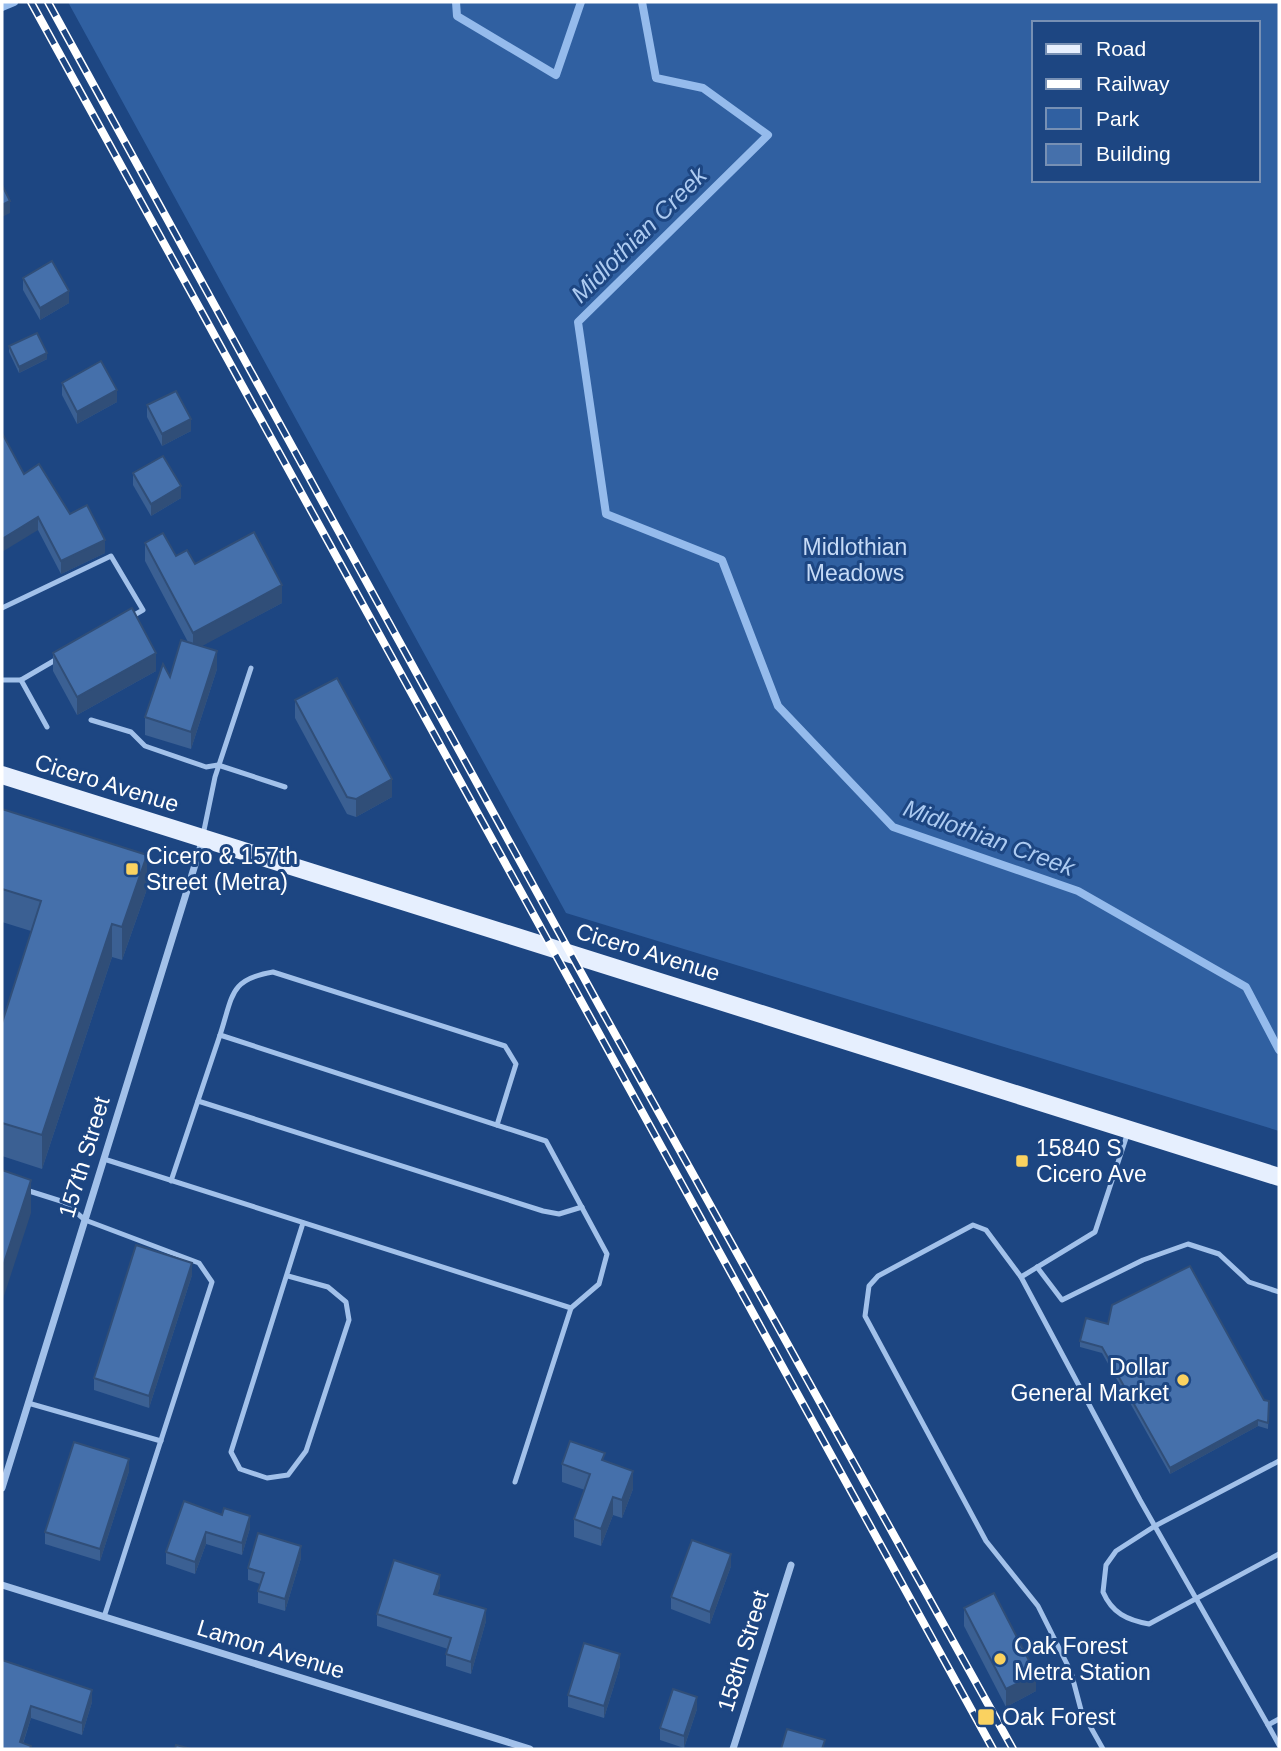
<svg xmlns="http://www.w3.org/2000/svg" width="1281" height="1751" font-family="Helvetica,sans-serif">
<rect width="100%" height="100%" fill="#1d4682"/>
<path fill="#3060a1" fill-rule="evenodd" d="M68 2H1279V1131L566 913ZM1034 23H1258V180H1034Z"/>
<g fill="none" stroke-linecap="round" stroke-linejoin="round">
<g stroke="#95bbec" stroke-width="8">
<polyline points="456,2 457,16 556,75 581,2"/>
<polyline points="642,2 656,78 703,88 768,135 578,322 606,514 722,560 778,706 893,827 1078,891 1246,987 1279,1050"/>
<polyline points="2,7 14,2"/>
</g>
<g stroke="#a2c1ea" stroke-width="5">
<polyline points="2,608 111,556 143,610 129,618"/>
<polyline points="2,680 21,680"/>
<polyline points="91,720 131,732 145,746 206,767 218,765 285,787"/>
<polyline points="47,727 21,680 57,659"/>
<polyline points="203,835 215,777 251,668"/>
<path d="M220 1035C233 996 229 979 273 972L505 1046 516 1064 497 1125"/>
<polyline points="198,1101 543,1211 559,1214 582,1207"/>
<polyline points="1128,1132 1095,1232 1021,1277 1140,1500 1268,1725"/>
<polyline points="104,1159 571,1308 599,1284 607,1254 546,1141 220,1035 171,1181"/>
<polyline points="26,1190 64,1202 85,1220 199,1263 212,1282 104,1617"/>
<polyline points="1037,1267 1062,1300 1143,1260 1188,1244 1219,1254 1249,1282 1279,1292"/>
<polyline points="288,1276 328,1287 346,1302 349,1320 306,1451 288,1475 267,1478 240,1469 231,1452 303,1223"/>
<polyline points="1021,1277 986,1230 973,1225 878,1276 869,1286 865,1316 986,1541 1038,1606 1071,1672 1081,1710 1103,1749"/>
<polyline points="28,1403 161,1441"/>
<path d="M1279 1461 1155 1526 1116 1551 1106 1565 1103 1592C1112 1613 1127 1620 1149 1624L1279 1554"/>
<polyline points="515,1482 571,1308"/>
<polyline points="1279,1719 1268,1725 1279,1745"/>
</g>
<g stroke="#a2c1ea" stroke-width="7">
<polyline points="2,1488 203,839"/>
<polyline points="2,1585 530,1749"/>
<polyline points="733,1749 791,1565"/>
</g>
<polyline stroke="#e6effe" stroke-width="18" points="2,775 1279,1177"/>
<g stroke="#fff" stroke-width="8">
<g id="rail">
<polyline points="31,2 993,1749"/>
<polyline points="48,2 600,1007 1013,1749"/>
</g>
</g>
<use href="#rail" stroke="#1d4682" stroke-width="5" stroke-dasharray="16" stroke-linecap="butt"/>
</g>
<g fill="#3b6093">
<polygon points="23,278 69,303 40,320 23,290"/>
<polygon points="9,346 47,359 19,373 9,352"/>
<polygon points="62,383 117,402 77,424 62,395"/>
<polygon points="147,405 191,431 162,446 147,417"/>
<polygon points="133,473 181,498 151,516 133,485"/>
<polygon points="24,474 70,514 105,553 61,574 38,530"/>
<polygon points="145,543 195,564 282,603 201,646 217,669 191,749 145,735 145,717 170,677 188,642 145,561"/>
<polygon points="53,653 156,671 77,715 53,671"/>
<polygon points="295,700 392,797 356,817 347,814 295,718"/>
<polygon points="2,809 147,889 122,960 112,957 42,1169 2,1156 2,1023 31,931 2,922"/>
<polygon points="192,1275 149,1408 94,1390 94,1378"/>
<polygon points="1086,1318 1264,1400 1269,1401 1268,1429 1258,1426 1170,1474 1102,1353 1080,1347 1080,1341"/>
<polygon points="605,1461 633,1489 622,1518 613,1515 601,1546 574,1537 574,1519 585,1490 562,1482 562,1464"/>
<polygon points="129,1471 100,1561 45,1544 45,1532"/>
<polygon points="184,1501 250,1528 242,1555 206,1544 195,1574 166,1564 166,1552"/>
<polygon points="301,1558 285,1611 258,1603 258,1591 260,1584 248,1580 248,1568"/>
<polygon points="731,1566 710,1624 671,1609 671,1597"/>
<polygon points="440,1587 437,1595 486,1621 471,1674 446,1666 446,1654 448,1649 377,1626 377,1614"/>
<polygon points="964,1608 1036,1691 1006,1707 964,1626"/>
<polygon points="2,1660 92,1702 82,1735 31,1718 23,1744 31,1749 2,1749"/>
<polygon points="620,1666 604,1718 568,1707 568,1695"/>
<polygon points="697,1709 684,1748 660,1740 660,1728"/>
</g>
<g fill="#304e78">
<polygon points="10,201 10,213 2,217 2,205"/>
<polygon points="69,291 69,303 40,320 40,308"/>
<polygon points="47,353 47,359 19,373 19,367"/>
<polygon points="117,390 117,402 77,424 77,412"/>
<polygon points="191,419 191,431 162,446 162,434"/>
<polygon points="181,486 181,498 151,516 151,504"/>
<polygon points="38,517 38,530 2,552 2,539"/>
<polygon points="105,540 105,553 61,574 61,561"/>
<polygon points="282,585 282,603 193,651 193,633"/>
<polygon points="217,651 217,669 191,749 191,732"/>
<polygon points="156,653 156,671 77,715 77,697"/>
<polygon points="392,779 392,797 356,817 356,799"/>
<polygon points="147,855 147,889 122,960 122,927"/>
<polygon points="112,924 112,957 42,1169 42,1135"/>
<polygon points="31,1180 31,1213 2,1302 2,1269"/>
<polygon points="192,1263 192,1275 149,1408 149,1396"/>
<polygon points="1258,1420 1258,1426 1170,1474 1170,1468"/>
<polygon points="129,1459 129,1471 100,1561 100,1549"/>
<polygon points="633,1471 633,1489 622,1518 622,1500"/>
<polygon points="613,1497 613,1515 601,1546 601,1529"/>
<polygon points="250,1516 250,1528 242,1555 242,1543"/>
<polygon points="206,1532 206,1544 195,1574 195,1562"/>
<polygon points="301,1546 301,1558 285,1611 285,1599"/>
<polygon points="731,1554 731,1566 710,1624 710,1612"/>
<polygon points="440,1575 440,1587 434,1606 434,1594"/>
<polygon points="486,1609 486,1621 471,1674 471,1662"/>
<polygon points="620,1654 620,1666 604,1718 604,1706"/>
<polygon points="1036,1674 1036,1691 1006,1707 1006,1689"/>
<polygon points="92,1690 92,1702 82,1735 82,1723"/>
<polygon points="697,1697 697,1709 684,1748 684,1736"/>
<polygon points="31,1706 31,1718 21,1749 20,1742"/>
</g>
<g fill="#4570ab" stroke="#304e78" stroke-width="2">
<polygon points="2,185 10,201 2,205"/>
<polygon points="52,261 69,291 40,308 23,278"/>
<polygon points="37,333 47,353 19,367 9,346"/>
<polygon points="101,361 117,390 77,412 62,383"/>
<polygon points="176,391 191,419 162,434 147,405"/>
<polygon points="2,433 24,474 39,464 70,514 87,505 105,540 61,561 38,517 2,539"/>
<polygon points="163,456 181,486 151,504 133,473"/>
<polygon points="254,532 282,585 193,633 145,543 163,533 176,556 187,550 195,564"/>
<polygon points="132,608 156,653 77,697 53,653"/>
<polygon points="181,640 217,651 191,732 145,717 163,664 170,677"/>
<polygon points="337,678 392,779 356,799 347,797 295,700"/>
<polygon points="2,809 147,855 122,927 112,924 42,1135 2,1123 2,1023 41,901 2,889"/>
<polygon points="2,1170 31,1180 2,1269"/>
<polygon points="136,1245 192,1263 149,1396 94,1378"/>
<polygon points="1190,1266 1264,1400 1269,1401 1268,1423 1258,1420 1170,1468 1102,1347 1080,1341 1086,1318 1108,1324 1112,1305"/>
<polygon points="570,1441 605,1453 602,1460 633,1471 622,1500 613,1497 601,1529 574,1519 590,1474 562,1464"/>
<polygon points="74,1442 129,1459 100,1549 45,1532"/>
<polygon points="184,1501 222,1515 224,1508 250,1516 242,1543 206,1532 195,1562 166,1552"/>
<polygon points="258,1533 301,1546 285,1599 258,1591 264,1573 248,1568"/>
<polygon points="692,1540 731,1554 710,1612 671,1597"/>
<polygon points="394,1560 440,1575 434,1594 486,1609 471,1662 446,1654 451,1638 377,1614"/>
<polygon points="994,1593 1036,1674 1006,1689 964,1608"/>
<polygon points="584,1643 620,1654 604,1706 568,1695"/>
<polygon points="2,1660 92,1690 82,1723 31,1706 20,1742 31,1746 30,1749 2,1749"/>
<polygon points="673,1689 697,1697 684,1736 660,1728"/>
<polygon points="787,1729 825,1740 822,1749 781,1749"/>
<polygon points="176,1745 191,1749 175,1749"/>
</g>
<g fill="#fad260" stroke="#1d4682" stroke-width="2.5">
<rect x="125" y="862" width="14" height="14" rx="3.5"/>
<rect x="1015" y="1154" width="14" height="14" rx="3.5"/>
<circle cx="1183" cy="1380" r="7"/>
<circle cx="1000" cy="1659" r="7"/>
<rect x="977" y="1708" width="18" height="18" rx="3.5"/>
</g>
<g text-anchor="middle" stroke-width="6" stroke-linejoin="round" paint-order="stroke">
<g font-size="23" fill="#c6dbf7" stroke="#1d4682">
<text x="855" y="555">Midlothian<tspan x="855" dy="26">Meadows</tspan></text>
</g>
<g font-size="23" fill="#fff" stroke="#1d4682">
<text transform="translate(107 783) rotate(17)" y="8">Cicero Avenue</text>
<text transform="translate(648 952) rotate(17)" y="8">Cicero Avenue</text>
<text transform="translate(84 1157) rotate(-73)" y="8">157th Street</text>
<text transform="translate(271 1649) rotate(17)" y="8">Lamon Avenue</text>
<text transform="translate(743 1651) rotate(-73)" y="8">158th Street</text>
</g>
<g font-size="23" fill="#fff" stroke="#1d4682" text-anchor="start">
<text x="146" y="864">Cicero &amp; 157th<tspan x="146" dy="26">Street (Metra)</tspan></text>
<text x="1036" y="1156">15840 S<tspan x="1036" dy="26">Cicero Ave</tspan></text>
<text x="1169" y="1375" text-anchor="end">Dollar<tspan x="1169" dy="26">General Market</tspan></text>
<text x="1014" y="1654">Oak Forest<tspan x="1014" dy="26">Metra Station</tspan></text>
<text x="1002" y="1725">Oak Forest</text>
</g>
<g font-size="24" font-style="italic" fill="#adcbf1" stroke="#1d4682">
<text transform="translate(639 235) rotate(-45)" y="8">Midlothian Creek</text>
<text transform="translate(989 838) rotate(20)" y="8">Midlothian Creek</text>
</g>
</g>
<rect width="1281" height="1751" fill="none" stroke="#ffffff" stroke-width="7"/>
<rect x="1032" y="21" width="228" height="161" fill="#1d4682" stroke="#7790b4" stroke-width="2"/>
<rect x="1046" y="44" width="35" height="10" fill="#e6effe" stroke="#7790b4" stroke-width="2"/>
<text x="1096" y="56" font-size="21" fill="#ffffff">Road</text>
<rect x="1046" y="79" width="35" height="10" fill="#ffffff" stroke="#7790b4" stroke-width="2"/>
<text x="1096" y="91" font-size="21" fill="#ffffff">Railway</text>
<rect x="1046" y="108" width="35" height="21" fill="#3060a1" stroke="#7790b4" stroke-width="2"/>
<text x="1096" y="126" font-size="21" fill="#ffffff">Park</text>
<rect x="1046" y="144" width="35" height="21" fill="#4570ab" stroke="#7790b4" stroke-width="2"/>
<text x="1096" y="161" font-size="21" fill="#ffffff">Building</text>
</svg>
